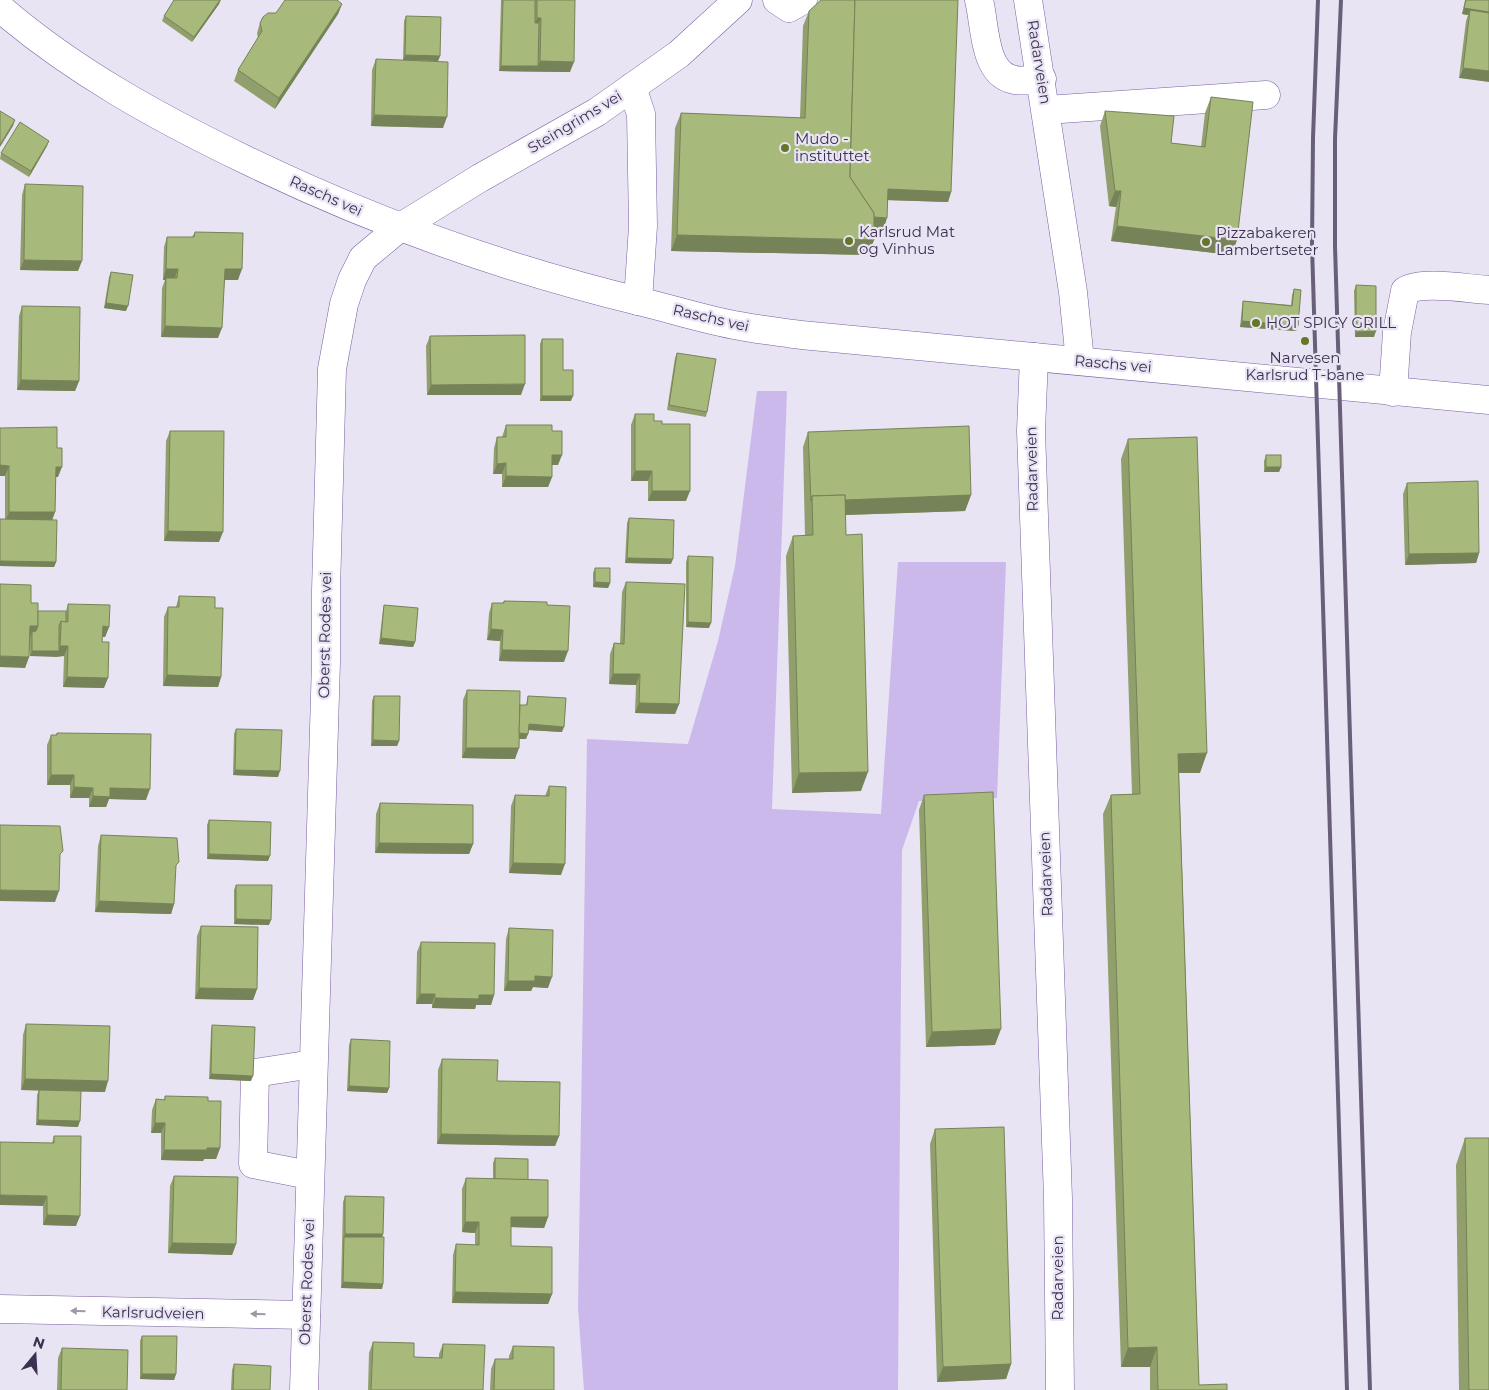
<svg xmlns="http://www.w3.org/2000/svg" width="1489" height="1390" font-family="Montserrat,sans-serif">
<rect width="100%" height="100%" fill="#e9e4f4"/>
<polygon fill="#cbb9ec" points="757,391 787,391 772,809 881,814 898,562 1006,562 997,798 919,801 902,850 898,1390 584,1390 578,1308 587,739 688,744 718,641 735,566"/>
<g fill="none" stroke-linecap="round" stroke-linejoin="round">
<g stroke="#795ea3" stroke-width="29">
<g id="minor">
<polyline points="777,0 789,8 803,0"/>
<path d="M979 0C985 23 983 71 1011 79 1020 82 1032 80 1042 79"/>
<polyline points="1028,0 1073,292 1080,361"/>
<path d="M0 8C73 71 159 118 246 160 372 221 502 268 638 301 672 309 705 320 740 326 760 330 781 332 801 335L1489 400"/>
<polyline points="632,87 641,114 643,226 638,301"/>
<polyline points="1046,110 1266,95"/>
<polyline points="1034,357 1031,431 1058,1198 1060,1390"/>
<path d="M1393 392 1397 332 1405 291C1422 280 1468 289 1489 290"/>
<polyline points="309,1175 253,1164 255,1073 313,1064"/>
<polyline points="0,1309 306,1315"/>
<polyline points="304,1390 326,662 326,591 332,369 344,304 352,280 363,258 399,228 480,178 597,112 679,54 738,0"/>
</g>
</g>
<use href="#minor" stroke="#fff" stroke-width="28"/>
<g stroke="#695f7a" stroke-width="4">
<polyline points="1318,0 1313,138 1312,246 1347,1390"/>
<polyline points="1341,0 1335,139 1335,246 1370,1390"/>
</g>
</g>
<g fill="#909f6b">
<polygon points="174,0 221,0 219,4 192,42 162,21 164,16"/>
<polygon points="501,0 575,0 570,72 499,71"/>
<polygon points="1465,0 1489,0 1459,78 1466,21 1468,15 1462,14"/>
<polygon points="342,4 338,14 275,109 234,81 238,70 258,38 257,33 260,23 276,13"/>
<polygon points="809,11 951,192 948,202 888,200 884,228 874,228 874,240 868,255 671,251 675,128 681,113 800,118 803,26"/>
<polygon points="406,16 440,56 438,61 403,60 404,21"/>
<polygon points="376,59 443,128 371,126 372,70"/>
<polygon points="1211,97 1232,255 1111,241 1116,207 1109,206 1100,126 1105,111 1171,143 1201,147 1205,113"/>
<polygon points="47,146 29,177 0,159 1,153"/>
<polygon points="25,184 78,271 20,270 22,195"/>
<polygon points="195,232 238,280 225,280 218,338 161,337 162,288 165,280 163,280 164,247 167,237 192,237"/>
<polygon points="111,272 126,311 104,308 109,277"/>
<polygon points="1356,285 1374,337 1355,337 1354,291"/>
<polygon points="1294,289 1298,326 1296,331 1240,327 1242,307 1243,301 1291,305 1292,295"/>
<polygon points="22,306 79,381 75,391 17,390 19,316"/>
<polygon points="430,336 521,395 427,395 426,346"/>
<polygon points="542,339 563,370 571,401 540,401 540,344"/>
<polygon points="677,353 707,412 706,417 667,410 675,358"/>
<polygon points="635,414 662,424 686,501 648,501 648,481 631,481 631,425"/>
<polygon points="506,425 552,431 558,465 552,465 552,477 548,487 502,487 502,474 493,474 494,448 497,437 502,437"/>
<polygon points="0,428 57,448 58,477 56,477 55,512 52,520 56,562 54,567 0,566 0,519 5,520 5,476 0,476"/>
<polygon points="170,431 219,542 164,541 166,441"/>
<polygon points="808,432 971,495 965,511 845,515 846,535 861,791 792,793 786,556 793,536 805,536 803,447"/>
<polygon points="1128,439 1200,773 1179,773 1199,1385 1227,1390 1150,1390 1150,1367 1121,1367 1103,814 1111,795 1132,794 1121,459"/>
<polygon points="1266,455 1281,467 1279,472 1264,472 1264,461"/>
<polygon points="1407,483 1479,553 1476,563 1405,565 1403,494"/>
<polygon points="629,518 671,564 625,563 627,523"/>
<polygon points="688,556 709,628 686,627 686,562"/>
<polygon points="595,568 610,583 608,588 593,587 593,573"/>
<polygon points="626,582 679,704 675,714 635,713 636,685 609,684 610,654 614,643 620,643 622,592"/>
<polygon points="179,596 215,608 221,677 218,687 163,686 164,617 168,607 176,607"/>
<polygon points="504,601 547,605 564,662 499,661 500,641 487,640 489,613 492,603 503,603"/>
<polygon points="31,603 38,611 66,611 68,604 109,627 105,637 102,637 104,688 63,687 64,656 30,656 30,637 29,657 25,668"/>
<polygon points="384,605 415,642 413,647 379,644 383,610"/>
<polygon points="467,690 520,705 526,705 528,696 562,732 529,730 526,739 519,739 515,759 462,758 463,700"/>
<polygon points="374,696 399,741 397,746 371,746 372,701"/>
<polygon points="236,729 278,777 233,775 234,734"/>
<polygon points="57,733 146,800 109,799 106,807 89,807 89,798 70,798 70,785 47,785 47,745 51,735 56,735"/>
<polygon points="549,786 561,875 509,873 511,806 515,795 545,796"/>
<polygon points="924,795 995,1045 926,1047 919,810"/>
<polygon points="380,803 473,844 469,854 375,853 376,814"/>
<polygon points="209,820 268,861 207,859 207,825"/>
<polygon points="101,835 174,904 171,914 95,912 98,846"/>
<polygon points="236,885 269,925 234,924 234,890"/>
<polygon points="201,926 257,989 253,1000 195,999 197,936"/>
<polygon points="509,928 548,988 533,987 531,991 504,991 506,939"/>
<polygon points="421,942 494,995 491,1005 476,1005 475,1009 432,1008 432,1004 416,1004 417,952"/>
<polygon points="26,1024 105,1092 21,1090 23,1035"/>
<polygon points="212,1025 251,1081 209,1079 211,1031"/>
<polygon points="351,1039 389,1088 387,1093 347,1091 349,1045"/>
<polygon points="442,1059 497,1081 559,1136 555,1146 437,1144 438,1070"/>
<polygon points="39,1090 78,1127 36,1125 37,1095"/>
<polygon points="165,1096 208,1101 220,1148 216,1159 204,1159 203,1161 161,1160 161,1133 151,1133 152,1110 156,1099 164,1100"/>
<polygon points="935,1129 1011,1364 1006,1379 937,1382 930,1144"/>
<polygon points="54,1136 76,1226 43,1225 43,1206 52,1143"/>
<polygon points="1465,1138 1489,1390 1459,1390 1456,1165"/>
<polygon points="495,1158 528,1180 548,1217 544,1228 511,1227 511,1246 552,1294 548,1304 452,1303 453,1255 456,1244 475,1245 475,1233 462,1232 462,1189 466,1178 493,1179 493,1163"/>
<polygon points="174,1176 236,1244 232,1255 168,1253 170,1186"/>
<polygon points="345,1196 383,1234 382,1237 383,1284 382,1289 341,1288 343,1202"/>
<polygon points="142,1336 176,1374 174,1380 140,1379 140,1341"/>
<polygon points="373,1342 414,1357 439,1358 439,1354 443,1344 483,1390 368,1390 369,1353"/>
<polygon points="513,1346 554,1390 490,1390 491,1369 495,1359 509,1359 509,1356"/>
<polygon points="62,1348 127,1390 57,1390 58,1358"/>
<polygon points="234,1364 270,1390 231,1390 232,1370"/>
</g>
<g fill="#768257">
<polygon points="220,0 219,4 192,42 194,37"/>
<polygon points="342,4 338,14 275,109 279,98"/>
<polygon points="1464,8 1489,12 1489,18 1470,10 1468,15 1462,14"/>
<polygon points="537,18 541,18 537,28 533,28"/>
<polygon points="405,55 440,56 438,61 403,60"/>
<polygon points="540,61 574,62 570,72 499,71 501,66 538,66"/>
<polygon points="1463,68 1489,71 1489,82 1459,78"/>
<polygon points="374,115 447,117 443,128 371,126"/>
<polygon points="15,120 13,126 0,147 0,145"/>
<polygon points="49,141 47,146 29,177 31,171"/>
<polygon points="888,189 951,192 948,202 884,200"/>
<polygon points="1115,191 1121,191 1116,207 1109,206"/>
<polygon points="873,217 887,218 884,228 869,228"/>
<polygon points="1117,226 1237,240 1232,255 1111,241"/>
<polygon points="677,235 874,240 868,255 671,251"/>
<polygon points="24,260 82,261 78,271 20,270"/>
<polygon points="166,269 178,269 174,280 166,278 165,280 163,280"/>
<polygon points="225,269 242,269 238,280 222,280"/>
<polygon points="106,303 128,306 126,311 104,308"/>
<polygon points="1242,321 1298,326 1296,331 1240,327"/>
<polygon points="165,326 222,328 218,338 161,337"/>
<polygon points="1376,331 1374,337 1355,337 1356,332"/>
<polygon points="21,380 79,381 75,391 17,390"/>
<polygon points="525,384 521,395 427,395 431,385"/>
<polygon points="542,396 573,396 571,401 540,401"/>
<polygon points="552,455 562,455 558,465 548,465"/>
<polygon points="506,463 502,474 493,474 497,464"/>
<polygon points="0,465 9,466 5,476 0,476"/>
<polygon points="56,467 62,467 58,477 52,477"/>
<polygon points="1266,467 1281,467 1279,472 1264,472"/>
<polygon points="635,471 652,471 648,481 631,481"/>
<polygon points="506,476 552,477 548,487 502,487"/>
<polygon points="652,491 690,491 686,501 648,501"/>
<polygon points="971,495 965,511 813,516 812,501"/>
<polygon points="9,512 55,512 51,523 5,522"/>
<polygon points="168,531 223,532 219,542 164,541"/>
<polygon points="1479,553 1476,563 1405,565 1409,554"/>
<polygon points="627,558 673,559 671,564 625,563"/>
<polygon points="0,561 56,562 54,567 0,566"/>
<polygon points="595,582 610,583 608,588 593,587"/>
<polygon points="688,622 711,623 709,628 686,627"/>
<polygon points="30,626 38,626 34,637 32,632 30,637 26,637"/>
<polygon points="103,626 109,627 105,637 99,637"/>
<polygon points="491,629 503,630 500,641 487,640"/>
<polygon points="381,638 415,642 413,647 379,644"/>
<polygon points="60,646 68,646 64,656 57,657"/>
<polygon points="502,650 568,651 564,662 499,661"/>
<polygon points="32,651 59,651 57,657 30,656"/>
<polygon points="0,656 29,657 25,668 0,667"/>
<polygon points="613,674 640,674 636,685 609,684"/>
<polygon points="167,675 221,677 218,687 163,686"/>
<polygon points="67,677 108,678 104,688 63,687"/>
<polygon points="639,703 679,704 675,714 635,713"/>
<polygon points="529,724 564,727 562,732 527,730"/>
<polygon points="518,733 528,734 526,739 516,739"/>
<polygon points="373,740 399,741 397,746 371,746"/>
<polygon points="466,748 519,748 515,759 462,758"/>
<polygon points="1207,753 1200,773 1171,773 1178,754"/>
<polygon points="235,770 280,771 278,777 233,775"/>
<polygon points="868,772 861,791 792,793 799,773"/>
<polygon points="51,775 74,775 70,785 47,785"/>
<polygon points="74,787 93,788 89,798 70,798"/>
<polygon points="110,788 150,789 146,800 109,799 106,807 89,807 93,796"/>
<polygon points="379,843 473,844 469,854 375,853"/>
<polygon points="209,854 270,856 268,861 207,859"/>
<polygon points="513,863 565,864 561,875 509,873"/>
<polygon points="0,890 59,891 55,902 0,901"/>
<polygon points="99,901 174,904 171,914 95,912"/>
<polygon points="236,919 271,920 269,925 234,924"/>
<polygon points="535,976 552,977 548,988 533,987 531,991 504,991 508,981"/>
<polygon points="199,988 257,989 253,1000 195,999"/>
<polygon points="420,994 435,994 432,1004 416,1004"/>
<polygon points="479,995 494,995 491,1005 476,1005 475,1009 432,1008 435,998"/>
<polygon points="1001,1029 995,1045 926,1047 932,1032"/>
<polygon points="211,1074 253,1076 251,1081 209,1079"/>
<polygon points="25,1079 108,1081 105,1092 21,1090"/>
<polygon points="349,1086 389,1088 387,1093 347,1091"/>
<polygon points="38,1120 80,1121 78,1127 36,1125"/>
<polygon points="155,1123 165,1123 161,1133 151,1133"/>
<polygon points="441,1134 559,1136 555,1146 437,1144"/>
<polygon points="207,1148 220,1148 216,1159 204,1159 203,1161 161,1160 164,1150"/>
<polygon points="0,1195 47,1196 43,1206 0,1205"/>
<polygon points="47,1215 80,1216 76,1226 43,1225"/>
<polygon points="511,1217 548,1217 544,1228 507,1227"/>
<polygon points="465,1222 479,1222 475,1233 462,1232"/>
<polygon points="345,1234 383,1234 381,1240 344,1237 343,1239"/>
<polygon points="172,1243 236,1244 232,1255 168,1253"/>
<polygon points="343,1282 383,1284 382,1289 341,1288"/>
<polygon points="455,1292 552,1294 548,1304 452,1303"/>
<polygon points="1157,1347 1150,1367 1121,1367 1128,1348"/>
<polygon points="1011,1364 1006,1379 937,1382 943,1367"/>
<polygon points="142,1374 176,1374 174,1380 140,1379"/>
</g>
<g fill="#a8b97c" stroke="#768257">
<polygon points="174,0 220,0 194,37 164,16"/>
<polygon points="285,0 337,0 342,4 279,98 238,70 262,31 260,23 263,17 268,13 276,13"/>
<polygon points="503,0 535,0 535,23 539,23 538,66 501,66"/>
<polygon points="537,0 575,0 574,62 540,61 541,18 537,18"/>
<polygon points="821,0 855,0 850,177 874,213 874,240 677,235 681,113 805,118 809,11"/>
<polygon points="855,0 958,0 951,192 888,189 887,218 874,217 874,213 850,177"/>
<polygon points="1466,0 1489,0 1489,12 1464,8"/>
<polygon points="1470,10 1489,13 1489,71 1463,68"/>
<polygon points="406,16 441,17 440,56 405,55"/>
<polygon points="376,59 448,62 447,117 374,115"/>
<polygon points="1211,97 1253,102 1237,240 1117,226 1121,191 1115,191 1105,111 1174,116 1171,143 1205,147"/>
<polygon points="0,111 15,120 0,145"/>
<polygon points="20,122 49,141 31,171 1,153"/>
<polygon points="25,184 83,186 82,261 24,260"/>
<polygon points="195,232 243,233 242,269 225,269 222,328 165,326 166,278 177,278 178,269 166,269 167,237 194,237"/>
<polygon points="111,272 133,275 128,306 106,303"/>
<polygon points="1356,285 1376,286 1376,331 1356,332"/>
<polygon points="1294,289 1301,290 1298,326 1242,321 1243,301 1292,306"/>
<polygon points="22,306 80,307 79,381 21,380"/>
<polygon points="525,335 525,384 431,385 430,336"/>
<polygon points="542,339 563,339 563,370 573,370 573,396 542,396"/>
<polygon points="677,353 716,359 707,412 669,405"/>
<polygon points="635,414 654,414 654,421 662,421 662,424 690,424 690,491 652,491 652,471 635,471"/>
<polygon points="506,425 552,425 552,431 562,431 562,455 552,455 552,477 506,476 506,463 497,464 497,437 506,437"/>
<polygon points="969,426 971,495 845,500 845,495 812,496 811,501 808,432"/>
<polygon points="57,427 57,448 62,448 62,467 56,467 55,512 9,512 9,466 0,465 0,428"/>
<polygon points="170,431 224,431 223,532 168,531"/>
<polygon points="1197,437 1207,753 1178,754 1199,1385 1227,1384 1227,1390 1158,1390 1157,1347 1128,1348 1111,795 1140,794 1128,439"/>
<rect x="1266" y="455" width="15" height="12"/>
<polygon points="1478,481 1479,553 1409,554 1407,483"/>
<polygon points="845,495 846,535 862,534 868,772 799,773 793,536 813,535 812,496"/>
<polygon points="629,518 674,520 673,559 627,558"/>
<polygon points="0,519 57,520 56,562 0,561"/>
<polygon points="688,556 713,557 711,623 688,622"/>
<polygon points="595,568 610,568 610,583 595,582"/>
<polygon points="626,582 685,584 679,704 639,703 640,674 613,674 614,643 624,644"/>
<polygon points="0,584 31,585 31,603 38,603 38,626 30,626 29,657 0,656"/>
<polygon points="179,596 215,597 215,608 223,608 221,677 167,675 168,607 179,607"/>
<polygon points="504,601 547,602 547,605 570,606 568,651 502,650 503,630 491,629 492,603 504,603"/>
<polygon points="68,604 110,605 109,627 103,626 102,642 109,642 108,678 67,677 68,646 60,646 61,627 61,621 68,622"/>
<polygon points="384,605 418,608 415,642 381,638"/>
<polygon points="38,611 66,611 66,622 61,621 59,626 59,651 32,651 32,632 36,631 38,626"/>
<polygon points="467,690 520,691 519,748 466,748"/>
<polygon points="374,696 400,696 399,741 373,740"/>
<polygon points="528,696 566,698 564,727 529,724 528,734 519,733 520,705 527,705"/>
<polygon points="236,729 282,730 280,771 235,770"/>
<polygon points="57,733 151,734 150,789 110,788 110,797 93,796 93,788 74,787 74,775 51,775 51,735 57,735"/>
<polygon points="549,786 566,787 565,864 513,863 515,795 549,796"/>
<polygon points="993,792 1001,1029 932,1032 924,795"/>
<polygon points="380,803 473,805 473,844 379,843"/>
<polygon points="209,820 271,822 270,856 209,854"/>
<polygon points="0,825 60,826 63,851 60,854 59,891 0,890"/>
<polygon points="101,835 177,838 179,862 176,865 174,904 99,901"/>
<polygon points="236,885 272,885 271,920 236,919"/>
<polygon points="201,926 258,927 257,989 199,988"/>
<polygon points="509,928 553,930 552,977 535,976 535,981 508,981"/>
<polygon points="421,942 495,943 494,995 479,995 479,999 435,998 435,994 420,994"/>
<polygon points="26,1024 110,1026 108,1081 25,1079"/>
<polygon points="212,1025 255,1027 253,1076 211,1074"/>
<polygon points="351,1039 390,1041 389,1088 349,1086"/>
<polygon points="442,1059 498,1060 497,1081 560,1082 559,1136 441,1134"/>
<polygon points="39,1090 81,1091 80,1121 38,1120"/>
<polygon points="165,1096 208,1097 208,1101 221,1101 220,1148 207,1148 207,1150 164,1150 165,1123 155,1123 156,1099 165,1100"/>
<polygon points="1004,1127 1011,1364 943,1367 935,1129"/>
<polygon points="54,1136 81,1136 80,1216 47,1215 47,1196 0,1195 0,1142 54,1143"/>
<polygon points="1465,1138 1489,1138 1489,1390 1469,1390"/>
<polygon points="495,1158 528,1159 528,1180 495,1179"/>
<polygon points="174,1176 238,1177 236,1244 172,1243"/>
<polygon points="466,1178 548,1180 548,1217 511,1217 511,1246 552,1247 552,1294 455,1292 456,1244 479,1245 479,1222 465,1222"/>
<polygon points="345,1196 384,1197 383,1234 345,1234"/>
<polygon points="344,1237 384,1237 383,1284 343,1282"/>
<polygon points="142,1336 177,1336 176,1374 142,1374"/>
<polygon points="373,1342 414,1343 414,1357 442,1358 443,1344 485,1345 483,1390 371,1390"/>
<polygon points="513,1346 554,1347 554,1390 494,1390 495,1359 513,1359"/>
<polygon points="62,1348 128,1350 127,1390 61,1390"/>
<polygon points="234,1364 271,1366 270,1390 233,1390"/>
</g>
<defs><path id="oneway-solid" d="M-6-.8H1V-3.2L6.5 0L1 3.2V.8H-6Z" transform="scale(1.25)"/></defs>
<g fill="#9e98a7">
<use href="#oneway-solid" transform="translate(78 1311) rotate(-178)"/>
<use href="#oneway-solid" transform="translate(258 1314) rotate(-179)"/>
</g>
<g fill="#657726" stroke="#e9e4f4" stroke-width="2">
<circle cx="785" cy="148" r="5"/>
<circle cx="849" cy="241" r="5"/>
<circle cx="1206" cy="242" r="5"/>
<circle cx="1256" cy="323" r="5"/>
<circle cx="1305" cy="341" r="5"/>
</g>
<g text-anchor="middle" stroke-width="4.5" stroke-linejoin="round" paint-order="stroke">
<g font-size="15" fill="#3c314f" stroke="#e9e4f4">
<text transform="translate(1039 62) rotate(81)" y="5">Radarveien</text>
<text transform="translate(575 122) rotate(-31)" y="5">Steingrims vei</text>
<text transform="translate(326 196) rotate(24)" y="5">Raschs vei</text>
<text transform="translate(711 318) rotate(13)" y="5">Raschs vei</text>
<text transform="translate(1113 364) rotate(5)" y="5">Raschs vei</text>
<text transform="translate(1032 469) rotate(-91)" y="5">Radarveien</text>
<text transform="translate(325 635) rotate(-89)" y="5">Oberst Rodes vei</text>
<text transform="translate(1046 874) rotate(-92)" y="5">Radarveien</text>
<text transform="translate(1058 1278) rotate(-90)" y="5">Radarveien</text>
<text transform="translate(307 1282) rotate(-88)" y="5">Oberst Rodes vei</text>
<text transform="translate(153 1313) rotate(1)" y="5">Karlsrudveien</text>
</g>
<g font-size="15" fill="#3c314f" stroke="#e9e4f4" text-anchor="start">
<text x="795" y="144">Mudo -<tspan x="795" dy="17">instituttet</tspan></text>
<text x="859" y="237">Karlsrud Mat<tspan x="859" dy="17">og Vinhus</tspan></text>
<text x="1216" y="238">Pizzabakeren<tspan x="1216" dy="17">Lambertseter</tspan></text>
<text x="1266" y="328">HOT SPICY GRILL</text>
<text x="1305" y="363" text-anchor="middle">Narvesen<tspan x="1305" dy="17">Karlsrud T-bane</tspan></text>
</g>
</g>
<g transform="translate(35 1355) rotate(18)" stroke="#e9e4f4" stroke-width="4" paint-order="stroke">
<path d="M0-4L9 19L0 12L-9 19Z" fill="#3c314f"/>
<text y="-8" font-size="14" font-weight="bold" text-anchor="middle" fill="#3c314f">N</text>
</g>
</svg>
